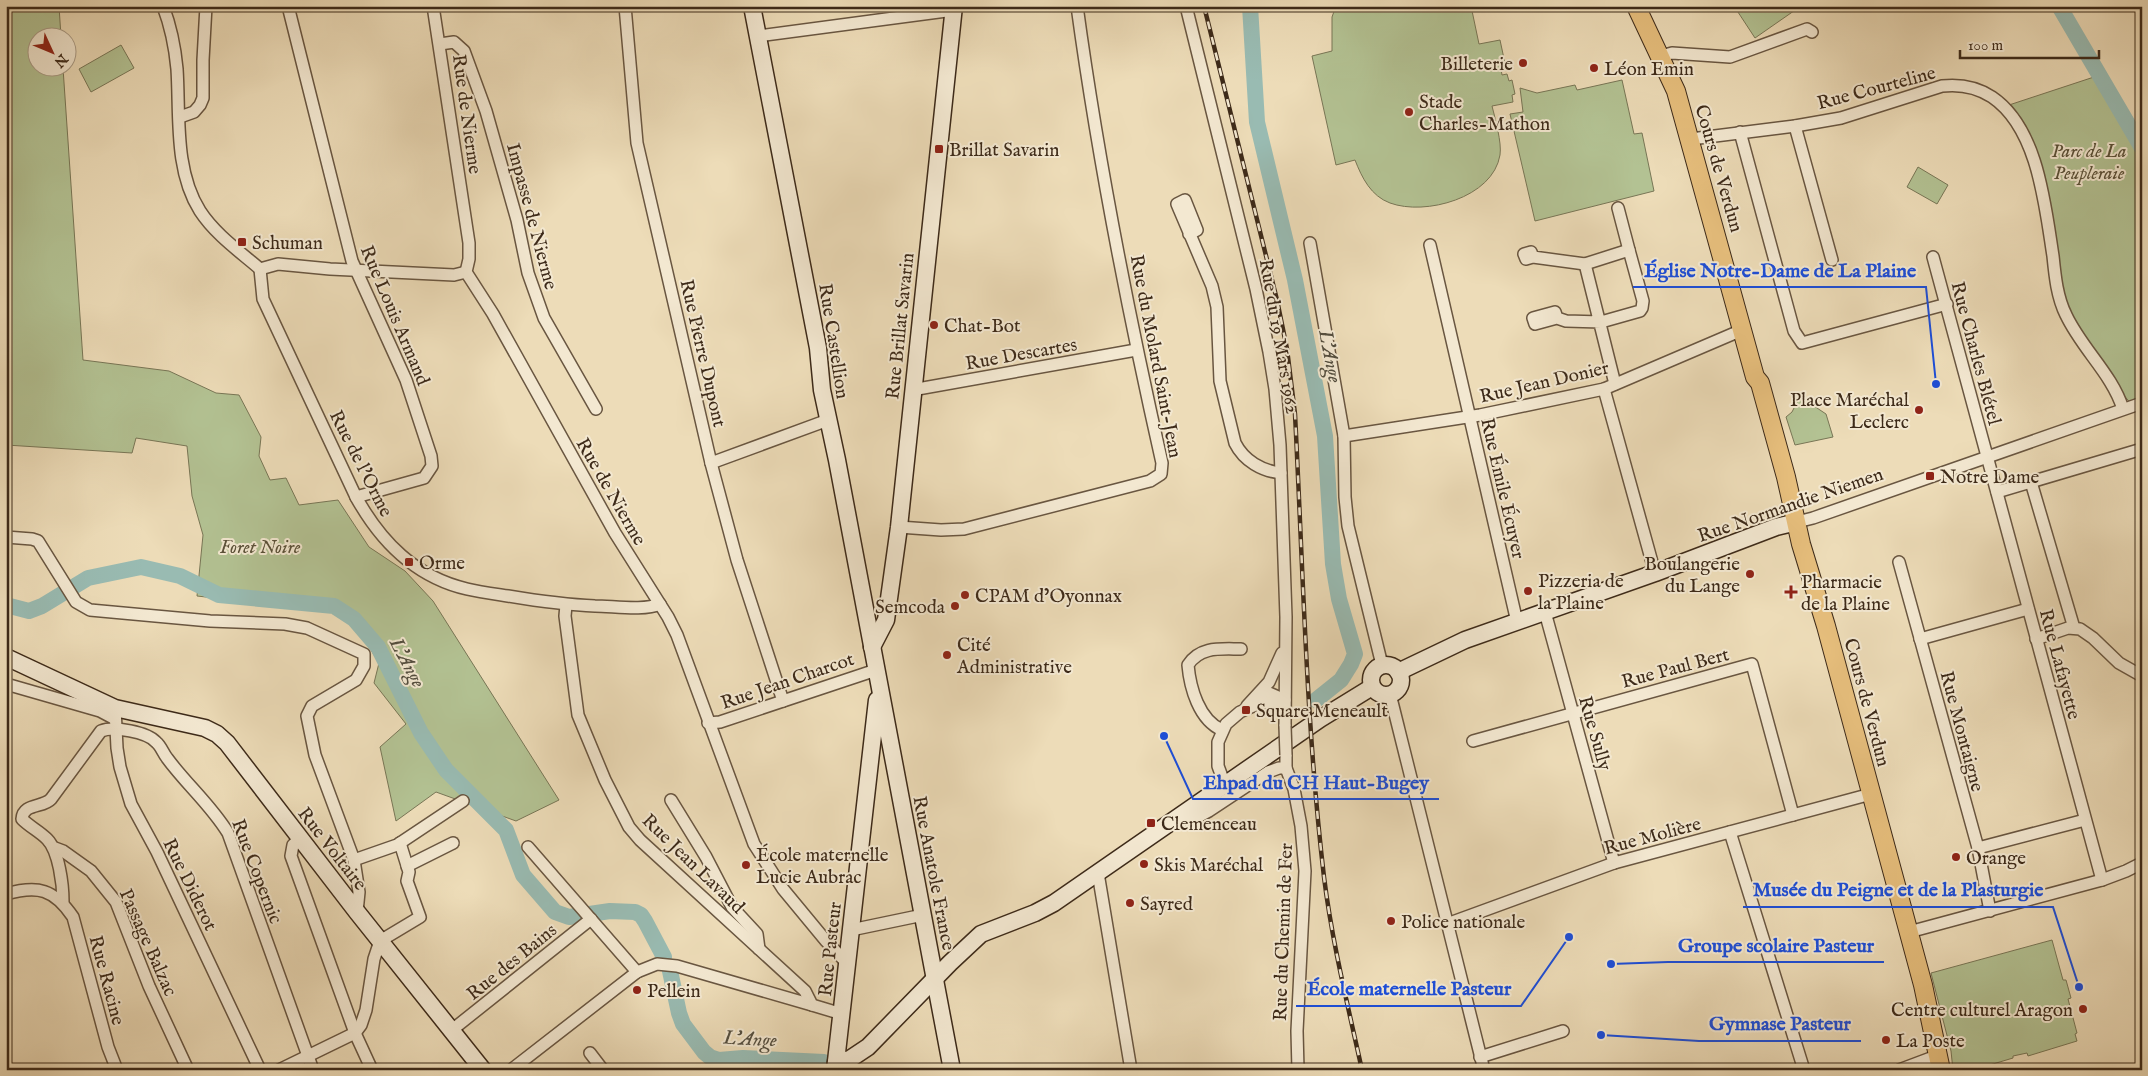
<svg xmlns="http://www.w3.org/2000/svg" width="2148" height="1076" font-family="'IM FELL English',serif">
<rect width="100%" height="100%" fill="#eddcb8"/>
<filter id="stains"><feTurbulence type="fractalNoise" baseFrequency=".004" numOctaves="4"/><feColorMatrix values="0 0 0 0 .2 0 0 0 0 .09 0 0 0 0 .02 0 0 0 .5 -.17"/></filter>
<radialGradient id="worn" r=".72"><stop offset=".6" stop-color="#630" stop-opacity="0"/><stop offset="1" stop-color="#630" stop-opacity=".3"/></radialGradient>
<g fill="#b3c293" stroke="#787656">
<polygon points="6,6 59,6 61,37 38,38 38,68 63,68 83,360 169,371 216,393 239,395 261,437 259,456 270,480 286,478 299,505 338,500 369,547 405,571 433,601 559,800 516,821 436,792 396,821 380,747 406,724 374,683 379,663 357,627 329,611 197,596 203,535 192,496 187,446 136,438 132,453 6,445"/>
<path d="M1336 6H1471L1479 44 1500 40 1506 68 1501 69 1502 75 1507 74 1509 81 1512 80 1515 94 1512 95 1513 102 1492 106C1495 118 1502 143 1500 155 1493 198 1425 216 1390 203 1371 196 1362 178 1355 160L1336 165 1312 56 1332 51V17Z"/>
<polygon points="1734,6 1801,6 1755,38"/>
<polygon points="121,45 134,68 91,92 79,69"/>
<polygon points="2100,75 2142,148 2142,403 2133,406 2104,372 2066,315 2030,149 2006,106"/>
<polygon points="1622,80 1634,134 1642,133 1654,191 1535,221 1510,114 1523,112 1520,88 1537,93 1575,85 1577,90"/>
<polygon points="1918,167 1948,185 1937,204 1907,187"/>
<polygon points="1798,400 1805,400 1826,414 1833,437 1795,445 1786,417 1792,412"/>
<polygon points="2052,940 2063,980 2066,980 2071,998 2068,999 2077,1033 2075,1034 2077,1041 2028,1056 2027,1053 2013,1056 2013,1058 1973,1070 1953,1070 1951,1051 1931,973"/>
</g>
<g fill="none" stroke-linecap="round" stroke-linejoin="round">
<g stroke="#99bbb2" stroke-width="16">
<polyline points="1250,6 1257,122 1295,280 1325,436 1333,564 1339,599 1355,654 1351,664 1341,680 1316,700"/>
<polyline points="2059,6 2142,148"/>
<polyline points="6,605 29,611 42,606 88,578 141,567 180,576 219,595 334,606 354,619 378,647 421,733 446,770 506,830 523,875 555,912 569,917 610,911 635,912 641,915 645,921 664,957"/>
<polyline points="670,971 679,1013 683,1024 704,1052 710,1057 719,1060 743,1058 824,1062"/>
</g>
<g stroke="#695641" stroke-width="14">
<g id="street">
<path d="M163 6C171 27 175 47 177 69 180 115 174 170 200 211 215 234 239 251 260 269"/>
<polyline points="288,6 352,261 406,380 431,456 432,466 424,478 356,497"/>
<polyline points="433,6 469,243 469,259 466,272 493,314 615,533 668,617 677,635 754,844 783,889 826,941 842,958 848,961"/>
<polyline points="625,6 637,143 711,463 737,560 783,701"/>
<polyline points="1186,6 1256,289 1269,352 1275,389 1280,445 1286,617 1285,726"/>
<polyline points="758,36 954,10"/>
<polyline points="440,44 454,42 464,51 486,111 517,220 528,273 544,318 596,409"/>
<polyline points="1661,56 1672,53 1730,57 1807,29 1812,32"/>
<polyline points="180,117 194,112 200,105 203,98 203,60 206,6"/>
<polyline points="1795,126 1832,260"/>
<polyline points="1740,132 1794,331 1802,343 1947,304"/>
<path d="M1691 139 1795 126 1841 118 1942 86C1960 84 1977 87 1992 97 2038 128 2045 205 2053 256 2055 276 2057 297 2066 315 2082 349 2112 374 2123 409"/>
<polyline points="1618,208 1629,250"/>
<path d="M1189 234 1197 230 1185 200 1177 204 1212 286 1217 307 1220 381 1235 443C1244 461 1262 471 1281 473"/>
<polyline points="1310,243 1344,436 1345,497 1348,526 1382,665"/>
<polyline points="1430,245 1517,622"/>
<polyline points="1533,257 1531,252 1524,254 1526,259 1533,257 1585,264"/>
<polyline points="1933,257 2102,880"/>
<path d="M260 269 263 299 356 497C381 542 415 577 467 589 480 592 495 594 508 596 538 601 566 605 595 606 613 606 644 611 660 604"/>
<polyline points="260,269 278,264 330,269 454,275 466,272"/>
<polyline points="1557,318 1555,312 1533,318 1535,324 1557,318 1566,321 1601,322 1640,311 1642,308 1643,301 1629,250 1585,264 1615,384"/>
<polyline points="1604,389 1655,573"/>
<polyline points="912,390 1136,350"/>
<polyline points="1344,436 1480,415 1604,389 1742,330"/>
<polyline points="711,463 828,420"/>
<polyline points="2031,482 2074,628"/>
<polyline points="1997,492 2142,449"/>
<polyline points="1797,522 1813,518 2142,403"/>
<path d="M899 527 941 530 964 529 1150 481 1161 474 1162 463C1128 312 1098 160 1077 6"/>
<polyline points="6,537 32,539 38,541 76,602 90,610 210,621 285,624 307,628 364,654 364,666 356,680 312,706 307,716 315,755 354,860 359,892 357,912"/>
<polyline points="1899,562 1978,848 1990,911"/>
<polyline points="566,605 565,616 578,715 605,780 629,827 640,840 805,991 812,1005 842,1014"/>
<polyline points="1545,612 1614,863"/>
<polyline points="1920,639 2028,609"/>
<polyline points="2036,639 2068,628 2080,629 2093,638 2119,663 2142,676"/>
<polyline points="6,684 100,711 115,719"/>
<polyline points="1390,694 1484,1070"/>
<polyline points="1256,697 1269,693 1285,700"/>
<polyline points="1247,706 1269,682 1282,653"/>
<polyline points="115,708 117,748 120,767 131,804 157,852 260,1070"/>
<polyline points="708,723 720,722 876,670"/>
<path d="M1222 730C1199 720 1190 688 1188 665 1200 646 1221 649 1241 649"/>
<polyline points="1473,741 1752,664 1793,815"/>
<polyline points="1286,755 1286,768 1294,789 1301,826 1305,871 1297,1031 1298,1070"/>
<polyline points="1225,785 1218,766 1218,742 1226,724 1240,712 1262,702 1273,703 1284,709"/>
<polyline points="671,800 706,857 732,907 757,934 759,949"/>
<polyline points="1177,821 1196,818 1209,811 1268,772 1279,768 1286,768"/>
<polyline points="1730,832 1804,1070"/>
<polyline points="300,838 293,845 291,856 355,1033 372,1070"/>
<polyline points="528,847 637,972"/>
<polyline points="55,848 63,851 91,871 116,902 149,986 188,1070"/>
<polyline points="1978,848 2085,820"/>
<polyline points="354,860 397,845 463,801"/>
<polyline points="407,866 453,843"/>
<polyline points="1098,873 1131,1070"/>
<path d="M6 894C38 885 54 889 73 917L108 1047 117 1070"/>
<path d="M63 902C63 885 59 851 47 839 39 831 30 827 22 819 23 803 43 808 51 799L101 731C114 726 147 732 156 742 161 746 163 753 167 758 186 784 211 805 228 833L313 1070"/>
<polyline points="1447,924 1614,863 1871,794"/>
<polyline points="851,930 923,915"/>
<polyline points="1909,932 2102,880 2126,871 2142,863"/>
<polyline points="452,1030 591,919"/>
<polyline points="590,1053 603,1070"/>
<polyline points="1480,1057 1563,1031"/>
<polyline points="279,1070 355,1033 361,1025 366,1010 374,959 380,941 420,917 407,881 409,872 400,843"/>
<polyline points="511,1070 637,972 657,964 677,966 812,1005"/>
<polyline points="1899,1070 1939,1055"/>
</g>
</g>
<g stroke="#3d2a19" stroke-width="19">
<g id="secondary">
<polyline points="752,6 818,348 822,390 837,460 952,1070"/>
<polyline points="872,647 886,620 899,527 954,6"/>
<polyline points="6,657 115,708 205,728 217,734 227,743 357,912 483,1070"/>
<circle cx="1386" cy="680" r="15"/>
<polyline points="1398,672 1465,640 1655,573 1776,527 1797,522"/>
<polyline points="836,1062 850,1059 868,1047 950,963 981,934 1035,913 1054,903 1320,719 1372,687"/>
<polyline points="835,1070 877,700"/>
</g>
</g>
<g stroke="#3d2a19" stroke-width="20">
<polyline id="primary" points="1636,6 1676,91 1755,377 1760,383 1786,477 1801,544 1826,626 1923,985 1941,1070"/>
</g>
<use href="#street" stroke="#f3e8d1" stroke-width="11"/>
<use href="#secondary" stroke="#f3e8d1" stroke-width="16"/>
<use href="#primary" stroke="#e6be7c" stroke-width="18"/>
<g stroke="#3d2a19" stroke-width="4.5">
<path id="rail" d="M1204 6 1277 300 1287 349 1295 414C1303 568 1306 724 1324 877 1332 942 1348 1006 1362 1070"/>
</g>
<use href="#rail" stroke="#f3e8d1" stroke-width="2.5" stroke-dasharray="8" stroke-linecap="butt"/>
<g stroke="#695641" stroke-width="14" stroke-linecap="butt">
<polyline id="street-bridge" points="1285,726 1286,755"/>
</g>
<use href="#street-bridge" stroke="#f3e8d1" stroke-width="11"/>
</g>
<g fill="#8f2418" stroke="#f3e8d1" stroke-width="2">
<circle cx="1523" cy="63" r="5"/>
<circle cx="1594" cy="68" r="5"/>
<circle cx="1409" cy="112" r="5"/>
<rect x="934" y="144" width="10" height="10" rx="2.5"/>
<rect x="237" y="237" width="10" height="10" rx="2.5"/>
<circle cx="934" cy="325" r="5"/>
<circle cx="1919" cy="410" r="5"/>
<rect x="1925" y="471" width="10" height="10" rx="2.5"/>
<rect x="404" y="557" width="10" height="10" rx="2.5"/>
<circle cx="1750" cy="574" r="5"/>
<circle cx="1528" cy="591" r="5"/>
<path d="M1788.5 584.5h5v5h5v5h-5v5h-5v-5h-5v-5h5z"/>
<circle cx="965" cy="595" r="5"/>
<circle cx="955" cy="606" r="5"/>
<circle cx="947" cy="655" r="5"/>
<rect x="1241" y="705" width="10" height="10" rx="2.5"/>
<rect x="1146" y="818" width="10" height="10" rx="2.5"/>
<circle cx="1956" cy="857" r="5"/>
<circle cx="1144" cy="864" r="5"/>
<circle cx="746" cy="865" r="5"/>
<circle cx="1130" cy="903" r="5"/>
<circle cx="1391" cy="921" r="5"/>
<circle cx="637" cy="990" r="5"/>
<circle cx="2083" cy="1009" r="5"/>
<circle cx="1886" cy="1040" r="5"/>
</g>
<g text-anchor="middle" stroke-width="4" stroke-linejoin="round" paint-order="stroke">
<g font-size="19" fill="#3d2a19" stroke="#f3e8d1" text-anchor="start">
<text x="1513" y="70" text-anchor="end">Billeterie</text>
<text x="1604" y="75">Léon Emin</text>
<text x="1419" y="108">Stade<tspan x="1419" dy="22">Charles-Mathon</tspan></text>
<text x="949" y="156">Brillat Savarin</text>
<text x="252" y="249">Schuman</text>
<text x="944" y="332">Chat-Bot</text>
<text x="1909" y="406" text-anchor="end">Place Maréchal<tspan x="1909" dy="22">Leclerc</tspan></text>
<text x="1940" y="483">Notre Dame</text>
<text x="419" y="569">Orme</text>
<text x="1740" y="570" text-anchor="end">Boulangerie<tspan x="1740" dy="22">du Lange</tspan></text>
<text x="1538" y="587">Pizzeria de<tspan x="1538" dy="22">la Plaine</tspan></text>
<text x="1801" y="588">Pharmacie<tspan x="1801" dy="22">de la Plaine</tspan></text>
<text x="975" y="602">CPAM d’Oyonnax</text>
<text x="945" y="613" text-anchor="end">Semcoda</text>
<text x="957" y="651">Cité<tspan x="957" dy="22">Administrative</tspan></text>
<text x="1256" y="717">Square Meneault</text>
<text x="1161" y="830">Clemenceau</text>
<text x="756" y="861">École maternelle<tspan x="756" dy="22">Lucie Aubrac</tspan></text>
<text x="1966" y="864">Orange</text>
<text x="1154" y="871">Skis Maréchal</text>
<text x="1140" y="910">Sayred</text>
<text x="1401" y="928">Police nationale</text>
<text x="647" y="997">Pellein</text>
<text x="2073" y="1016" text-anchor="end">Centre culturel Aragon</text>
<text x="1896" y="1047">La Poste</text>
</g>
<g font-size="19" fill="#3d2a19" stroke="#f3e8d1">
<text transform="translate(1876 87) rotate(-15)" y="7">Rue Courteline</text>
<text transform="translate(468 114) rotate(82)" y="7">Rue de Nierme</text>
<text transform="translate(1720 168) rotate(74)" y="7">Cours de Verdun</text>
<text transform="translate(533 216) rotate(75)" y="7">Impasse de Nierme</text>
<text transform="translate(396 315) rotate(67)" y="7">Rue Louis Armand</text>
<text transform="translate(899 326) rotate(-84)" y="7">Rue Brillat Savarin</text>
<text transform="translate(1280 336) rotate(80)" y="7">Rue du 19 Mars 1962</text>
<text transform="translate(835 341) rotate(81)" y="7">Rue Castellion</text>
<text transform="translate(704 353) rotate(77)" y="7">Rue Pierre Dupont</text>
<text transform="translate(1021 353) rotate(-10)" y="7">Rue Descartes</text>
<text transform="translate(1977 353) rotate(75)" y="7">Rue Charles Blétel</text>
<text transform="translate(1157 356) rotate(79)" y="7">Rue du Molard Saint-Jean</text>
<text transform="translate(1544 381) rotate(-13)" y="7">Rue Jean Donier</text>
<text transform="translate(362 463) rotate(63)" y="7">Rue de l'Orme</text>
<text transform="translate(1504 488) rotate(77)" y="7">Rue Émile Écuyer</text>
<text transform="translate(612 491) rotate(60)" y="7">Rue de Nierme</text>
<text transform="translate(1790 504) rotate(-19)" y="7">Rue Normandie Niemen</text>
<text transform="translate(2061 664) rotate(75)" y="7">Rue Lafayette</text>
<text transform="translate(1675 667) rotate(-15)" y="7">Rue Paul Bert</text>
<text transform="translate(787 680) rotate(-19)" y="7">Rue Jean Charcot</text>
<text transform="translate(1868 702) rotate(75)" y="7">Cours de Verdun</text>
<text transform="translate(1963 731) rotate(75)" y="7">Rue Montaigne</text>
<text transform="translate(1596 733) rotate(74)" y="7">Rue Sully</text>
<text transform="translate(1652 835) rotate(-15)" y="7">Rue Molière</text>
<text transform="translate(333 848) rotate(52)" y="7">Rue Voltaire</text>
<text transform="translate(694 863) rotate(44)" y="7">Rue Jean Lavaud</text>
<text transform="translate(258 871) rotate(69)" y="7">Rue Copernic</text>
<text transform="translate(935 873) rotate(79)" y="7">Rue Anatole France</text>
<text transform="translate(191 884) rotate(64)" y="7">Rue Diderot</text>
<text transform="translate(1282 932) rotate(-88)" y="7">Rue du Chemin de Fer</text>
<text transform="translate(149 942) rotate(66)" y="7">Passage Balzac</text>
<text transform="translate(829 949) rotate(-84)" y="7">Rue Pasteur</text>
<text transform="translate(511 961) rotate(-39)" y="7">Rue des Bains</text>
<text transform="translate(108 980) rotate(75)" y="7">Rue Racine</text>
</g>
<g font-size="19" font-style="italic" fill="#5a5038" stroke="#f3e8d1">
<text x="2089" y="157">Parc de La<tspan x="2089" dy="22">Peupleraie</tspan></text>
<text x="260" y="553">Foret Noire</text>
</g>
<g font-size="20" font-style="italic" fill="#544e3f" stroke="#f3e8d1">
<text transform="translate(1331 356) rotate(79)" y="7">L'Ange</text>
<text transform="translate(408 662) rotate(62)" y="7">L'Ange</text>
<text transform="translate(750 1038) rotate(3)" y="7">L'Ange</text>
</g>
</g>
<path fill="none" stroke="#1d4ed8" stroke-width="2" d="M1936 384L1926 287H1633M1164 736L1193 799H1439M2079 987L2053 907H1743M1611 964L1668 962H1884M1569 937L1521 1006H1296M1601 1035L1699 1041H1861"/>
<g fill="#1d4ed8" stroke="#f3e8d1" stroke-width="2">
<circle cx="1936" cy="384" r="5"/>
<circle cx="1164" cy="736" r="5"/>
<circle cx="2079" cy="987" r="5"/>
<circle cx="1611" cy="964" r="5"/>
<circle cx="1569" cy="937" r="5"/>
<circle cx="1601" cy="1035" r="5"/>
</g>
<g font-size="20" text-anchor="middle" font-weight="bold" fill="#1d4ed8" stroke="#f3e8d1" stroke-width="4" stroke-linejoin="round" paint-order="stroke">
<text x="1780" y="277">Église Notre-Dame de La Plaine</text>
<text x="1316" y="789">Ehpad du CH Haut-Bugey</text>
<text x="1898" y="896">Musée du Peigne et de la Plasturgie</text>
<text x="1776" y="952">Groupe scolaire Pasteur</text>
<text x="1409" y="995">École maternelle Pasteur</text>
<text x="1780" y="1030">Gymnase Pasteur</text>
</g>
<rect width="2148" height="1076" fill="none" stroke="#eddcb8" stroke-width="25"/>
<rect x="8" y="8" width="2133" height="1061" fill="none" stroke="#3d2a19" stroke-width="2.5"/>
<rect x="12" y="12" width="2123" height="1051" fill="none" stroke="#3d2a19"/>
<g transform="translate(52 52) rotate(134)"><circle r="24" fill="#f3e8d1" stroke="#aa9c87"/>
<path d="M0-4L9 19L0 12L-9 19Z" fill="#8f2418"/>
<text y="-8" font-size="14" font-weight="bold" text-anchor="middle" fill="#3d2a19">N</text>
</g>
<path d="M1960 50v8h139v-8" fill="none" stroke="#3d2a19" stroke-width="2.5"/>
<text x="1968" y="50" font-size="15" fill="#3d2a19" stroke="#f3e8d1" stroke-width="4" paint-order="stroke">100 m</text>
<rect width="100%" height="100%" filter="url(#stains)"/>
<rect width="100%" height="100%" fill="url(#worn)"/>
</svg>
